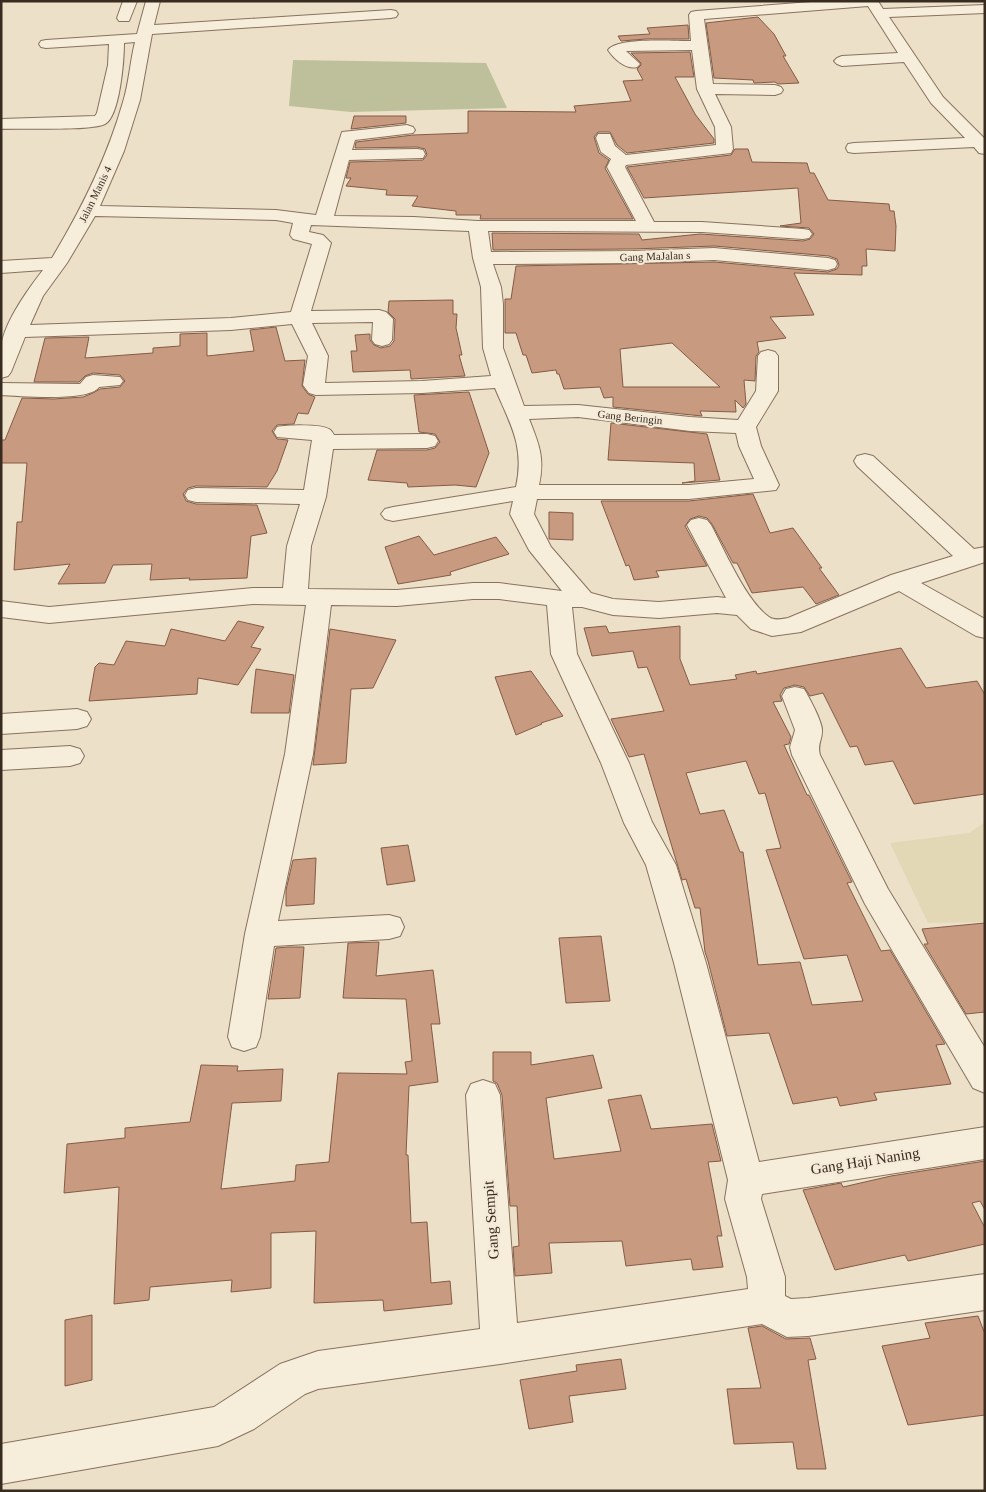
<svg xmlns="http://www.w3.org/2000/svg" width="986" height="1492" font-family="Georgia,serif">
<rect width="100%" height="100%" fill="#ece0c8"/>
<polygon fill="#e2d8b5" points="985,822 985,922 928,923 890,843 969,833"/>
<polygon fill="#bdc09a" points="293,60 486,63 507,108 351,112 289,106"/>
<g fill="#c89a80" stroke="#855b45" fill-rule="evenodd">
<polygon points="758,17 774,34 786,56 783,56 799,83 778,84 775,82 754,83 753,80 714,78 706,23"/>
<polygon points="688,25 689,39 646,39 621,41 618,36 650,34 647,28"/>
<polygon points="690,52 694,77 675,77 695,114 714,139 714,143 627,153 617,145 610,132 598,132 594,137 599,153 609,160 605,168 633,219 480,219 481,215 456,215 456,211 412,206 418,196 386,195 387,190 346,186 351,178 346,178 350,162 423,160 427,155 425,149 417,147 355,148 356,142 413,135 468,133 468,111 576,112 574,106 631,101 623,81 643,80 637,69 641,65 641,63 631,53"/>
<polygon points="354,116 406,116 406,123 351,129"/>
<path d="M735 149H748L752 162 807 163 810 173H814L828 200 889 204 890 211H894L896 226 895 251 866 249 867 266H862V275L794 273 814 315 770 317 786 338 757 342 759 352 756 356 755 381 744 380 746 404 743 408 735 400 736 412 700 411 702 416 613 407V397L604 398 600 387 564 389 559 374H557L556 370 532 373 526 355H523L516 333H505V299H511L516 266 714 262 828 272 837 269 839 265 837 259 829 256 714 246 633 249 493 250 492 233 639 234 642 240 700 234 803 241 810 239 814 234 809 228 780 226 801 223 798 188 644 198 627 167 731 155ZM672 343 720 387H623L620 349Z"/>
<polygon points="453,300 453,314 457,314 456,328 462,355 459,355 465,376 411,379 410,370 353,372 351,351 357,351 355,335 370,334 370,340 374,345 381,348 390,346 394,341 395,319 388,312 389,301"/>
<polygon points="276,327 285,361 305,360 302,386 308,394 315,397 308,414 298,413 294,424 277,425 272,431 277,439 288,440 277,471 267,487 196,486 188,488 183,494 186,501 196,504 257,505 267,533 251,536 247,578 189,580 190,578 150,580 152,564 113,565 105,583 58,584 70,564 14,570 17,522 22,522 27,463 1,463 1,440 5,440 22,398 54,399 83,397 93,393 100,389 120,387 125,381 120,375 93,373 85,376 79,382 34,382 45,338 89,337 85,358 153,353 153,348 180,346 180,334 207,333 207,356 254,351 250,330"/>
<polygon points="469,392 489,453 476,487 455,485 408,487 407,483 368,480 377,450 427,450 435,448 440,442 435,434 419,432 414,395"/>
<polygon points="611,423 707,434 720,480 682,483 695,481 694,463 608,460"/>
<polygon points="753,494 770,533 793,528 822,568 819,568 839,595 816,604 803,587 752,593 737,563 733,563 712,524 707,518 699,516 690,519 685,526 707,566 656,571 659,577 634,580 629,565 626,566 601,501 689,501"/>
<polygon points="549,512 573,513 573,540 549,539"/>
<polygon points="419,536 434,555 496,537 509,554 450,572 451,575 398,584 385,547"/>
<polygon points="238,621 264,627 251,647 261,649 238,685 198,678 197,694 89,701 95,667 99,663 114,665 126,641 165,646 171,629 225,641"/>
<path d="M606 626 609 633 680 626V659L690 685 737 679 735 675 756 671 757 674 901 648 926 688 977 681 985 695V794L914 804 893 761 865 765 857 746 850 747 823 693 810 696 804 687 795 685 784 688 780 695 782 701 773 702 791 737 789 744 784 745 807 795H809L852 882 847 883 881 951 890 950 945 1044 936 1045 951 1084 874 1093 877 1100 840 1106 837 1097 793 1104 769 1033 727 1036 708 961 705 952 700 908H695L686 879 682 880 644 754 629 757 611 719 664 711 647 667 638 668 633 651 592 656 584 628ZM746 761 759 794 765 793 781 848 766 850 804 959 847 955 863 1001 812 1005 800 962 758 965 743 852H740L724 810 700 814 686 773Z"/>
<polygon points="330,629 396,640 373,688 351,689 346,763 313,765"/>
<polygon points="256,669 294,675 289,713 251,713"/>
<polygon points="531,671 563,716 541,723 542,724 516,735 495,677"/>
<polygon points="408,845 415,881 387,885 381,848"/>
<polygon points="316,858 314,904 286,906 286,890 293,860"/>
<polygon points="985,923 985,1012 966,1014 924,944 928,944 922,929"/>
<polygon points="601,936 610,1001 566,1003 559,938"/>
<polygon points="379,942 376,976 433,970 440,1024 431,1024 438,1082 409,1086 406,1155 408,1155 411,1223 427,1222 431,1283 450,1281 452,1304 384,1311 383,1300 314,1303 316,1231 271,1233 271,1288 231,1292 232,1280 150,1287 149,1300 114,1304 119,1187 64,1193 67,1144 125,1138 125,1128 190,1122 201,1065 238,1066 237,1071 283,1069 281,1101 232,1103 221,1189 295,1181 296,1165 329,1162 338,1073 407,1074 405,1062 412,1061 406,999 343,998 348,943"/>
<polygon points="288,947 304,947 300,998 268,999 276,948"/>
<polygon points="493,1052 531,1052 531,1065 593,1055 602,1088 546,1098 554,1159 621,1151 608,1100 641,1095 651,1129 712,1124 721,1161 708,1162 722,1236 717,1236 723,1267 693,1270 691,1259 626,1266 622,1241 549,1243 552,1273 515,1276 513,1247 519,1246 517,1206 510,1206 502,1095 497,1083 493,1081"/>
<polygon points="985,1161 985,1210 980,1201 972,1203 985,1228 985,1244 908,1261 905,1255 835,1270 803,1190 841,1183 843,1187 891,1176"/>
<polygon points="92,1315 92,1380 65,1386 65,1320"/>
<polygon points="978,1316 985,1334 985,1415 908,1425 882,1346 930,1338 925,1323"/>
<polygon points="762,1326 786,1339 810,1338 816,1359 808,1360 826,1469 797,1469 793,1442 734,1444 727,1389 761,1388 748,1328"/>
<polygon points="621,1359 626,1389 569,1396 573,1422 529,1429 520,1380 577,1371 576,1365"/>
</g>
<g fill="none" stroke-linecap="round" stroke-linejoin="round">
<g stroke="#87725e" stroke-width="2">
<g id="minor">
<polygon points="123,1 137,1 129,21 119,21 117,18"/>
<path d="M146 1H160L154 25 391 10 396 11 398 14 396 17 391 18 152 34 140 100 124 151 100 206 276 210 316 215 342 132 407 125 413 127 415 130 413 133 355 140 352 150 417 149 423 150 425 154 423 158 349 160 334 216 414 217 478 221H636L607 167 611 159 601 152 596 138 598 134H610L615 146 626 155 716 145 715 127 697 89 692 50 626 51 640 64 637 67C626 70 614 59 608 50 617 37 674 41 691 41L689 15 691 12 696 11 824 1H878L883 9 985 5V13L889 17 943 97 985 139V154L979 153 974 147 854 153 848 152 846 148 848 144 854 143 965 138 931 103 904 62 842 66 837 64 834 61 837 58 842 56 898 53 868 6 704 19 713 84 775 85 781 87 783 90 781 93 775 95 715 94 731 127 733 149 731 153 626 165 625 167 654 222H702L803 229 809 230 812 234 809 238 803 239 702 232 488 231 491 252 633 251 714 248 828 258 835 260 837 264 835 268 828 270 714 260 633 263 493 264 501 287 503 304V348L524 406 578 405 690 417 738 420 756 391 758 356 761 352 768 350 775 352 778 356V391L756 427 761 446 779 485 776 490 689 499H537L534 514 551 547 591 593 613 599 659 602 717 597 726 598 687 525 691 520 699 518 707 520 711 525C725 551 746 601 769 617 774 621 782 619 788 618L891 575 953 556 857 466 854 461 857 456 865 454 873 456 974 549 985 547V562L921 583 985 619V638L976 636 899 591 801 632 772 636 751 629 737 615 717 613 659 618 613 615 582 607H572L577 654 629 763 652 822 676 865 706 963 759 1162 985 1127V1159L762 1194 761 1199 785 1277V1296L791 1299 808 1298 985 1274V1310L808 1336 787 1337 762 1324 500 1364 318 1389 305 1394 254 1429 218 1446 1 1484V1444L214 1407 280 1364 318 1351 480 1329 466 1095 471 1084 483 1080 495 1084 500 1095 517 1323 748 1289 747 1277 725 1199 728 1180 674 963 646 865 624 823 601 763 551 654 547 605 499 599H473L397 606 331 605 313 754 278 921 389 915 400 918 404 927 400 936 389 939 274 946 260 1037 256 1047 244 1051 232 1047 228 1037 245 934 285 754 306 605 253 604 49 623 1 617V601L49 607 253 588H283L287 546 300 504 196 502 188 500 185 495 188 490 196 488 304 490 312 440 277 437 274 432 277 427C287 425 320 424 329 429 331 430 333 433 334 435L427 434 435 436 438 441 435 446 427 448 333 449 326 497 311 546 308 589 397 590 473 583H499L562 591 529 550 510 514 513 501 393 521 385 519 381 514 385 509 393 507 516 487C525 446 510 424 495 388L422 393 316 395 309 393 303 385 308 356 292 324 231 330 25 337 11 372 8 376 1 378C1 368 0 357 1 347 4 323 28 289 43 270L1 273V261L52 258C82 208 107 158 123 102 129 83 130 62 135 42L124 43C124 59 120 116 105 124 92 131 20 128 1 129V119L95 116 97 113 108 65 109 44 46 48 41 47 39 44 41 41 46 40 137 34ZM95 216 276 220 293 223 290 235 293 239 312 244 291 312 231 318 30 325 43 296 67 263ZM311 225 469 231 473 258 481 287 483 348 491 376 422 381 325 383 328 356 312 323 373 322 372 340 375 344 382 346 389 344 392 340 393 319 386 312 379 310 311 311 331 243 323 235 309 232ZM578 417 690 431 736 433 739 446 754 479 689 485H539C545 458 539 444 529 419Z"/>
<path d="M93 375 120 377 123 381 120 385 99 387C89 402 21 396 1 395V383L80 384 86 377Z"/>
<path d="M795 687 804 689C809 697 823 723 822 731 822 741 817 744 820 755L888 889 985 1048V1093L973 1088 865 904 792 755 790 747 795 730 782 696 786 689Z"/>
<polygon points="77,709 87,712 91,719 87,726 77,729 1,734 1,714"/>
<polygon points="70,746 80,749 84,756 80,763 70,766 1,770 1,750"/>
</g>
</g>
<use href="#minor" fill="#f7eddb" fill-rule="evenodd"/>
</g>
<g text-anchor="middle" stroke-width="4.5" stroke-linejoin="round" paint-order="stroke">
<g font-size="11" fill="#382b20" stroke="#f4ead7">
<text transform="translate(95 194) rotate(-64)" y="4">Jalan Manis 4</text>
<text transform="translate(655 256) rotate(-2)" y="4">Gang MaJalan s</text>
<text transform="translate(630 417) rotate(6)" y="4">Gang Beringin</text>
</g>
<g font-size="15" fill="#382b20" stroke="#f4ead7">
<text transform="translate(865 1161) rotate(-9)" y="5">Gang Haji Naning</text>
<text transform="translate(491 1220) rotate(-94)" y="5">Gang Sempit</text>
</g>
</g>
<rect width="986" height="1492" fill="none" stroke="#382b20" stroke-width="5"/>
</svg>
